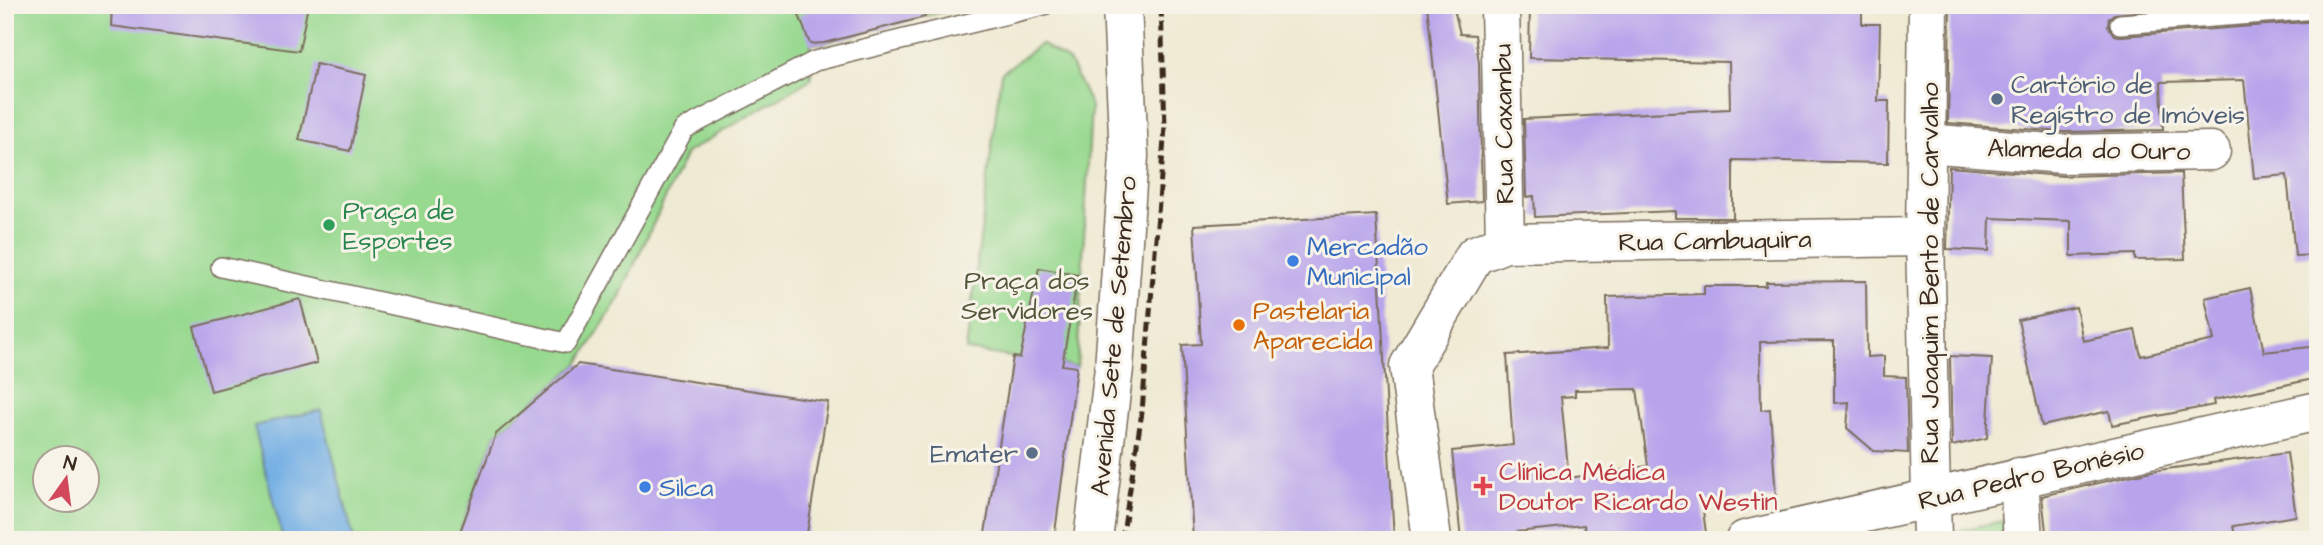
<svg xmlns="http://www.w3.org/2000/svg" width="2323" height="545" font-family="'Architects Daughter',sans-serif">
  <rect width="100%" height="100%" fill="#f7f3e8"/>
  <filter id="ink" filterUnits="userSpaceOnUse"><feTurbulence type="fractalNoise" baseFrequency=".0143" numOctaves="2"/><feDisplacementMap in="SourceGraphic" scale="14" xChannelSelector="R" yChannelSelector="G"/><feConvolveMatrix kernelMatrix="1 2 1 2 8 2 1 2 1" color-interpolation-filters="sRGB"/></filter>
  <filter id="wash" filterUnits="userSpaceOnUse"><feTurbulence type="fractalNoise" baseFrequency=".00686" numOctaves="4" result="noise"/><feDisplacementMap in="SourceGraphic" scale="28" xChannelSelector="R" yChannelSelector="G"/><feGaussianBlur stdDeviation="1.57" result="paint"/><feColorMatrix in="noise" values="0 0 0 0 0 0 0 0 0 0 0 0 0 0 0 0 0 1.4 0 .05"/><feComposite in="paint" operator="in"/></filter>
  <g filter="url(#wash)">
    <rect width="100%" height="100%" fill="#efead3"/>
    <g fill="#98d990" stroke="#6a8257" stroke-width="2" fill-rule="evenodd">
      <path d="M5 5H969L824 43 811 44V79L686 153 619 298 578 364 496 434 457 540H5ZM46 458H88V500H46Z"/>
      <polygon points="1041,44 1069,61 1091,106 1077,367 966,350 1001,73"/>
      <polygon points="2008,520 2009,540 1946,540 1945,533"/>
    </g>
    <polygon fill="#72aee4" stroke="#566c81" stroke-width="2" points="321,410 354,540 283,540 254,426"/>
    <g id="blocks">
      <g fill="#b8a4eb" fill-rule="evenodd">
        <polygon points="112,5 308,5 299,51 111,26"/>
        <polygon points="824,5 924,5 925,17 824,43 810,44 799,15"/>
        <polygon points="1427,5 1453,5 1460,34 1475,35 1479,63 1482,201 1448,204"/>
        <polygon points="1530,5 1862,5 1862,24 1880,24 1878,101 1889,101 1888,163 1733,160 1733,218 1675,218 1675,211 1535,217 1534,196 1526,197 1524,119 1730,109 1729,62 1529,58"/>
        <polygon points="1950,5 2205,5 2114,14 2109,18 2108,26 2114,35 2121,36 2318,21 2318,255 2295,256 2287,175 2254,178 2244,80 2161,82 2163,130 2064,132 1948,123"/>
        <polygon points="316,64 366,75 350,151 299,140"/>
        <polygon points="1949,167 2063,176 2181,173 2185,259 2135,260 2135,254 2071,256 2071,221 1990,218 1989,251 1947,249"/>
        <polygon points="1376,215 1394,540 1193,540 1182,345 1201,344 1194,225"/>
        <polygon points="1039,268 1078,275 1062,365 1077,367 1054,540 984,540 1013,357 1020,358"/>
        <path d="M1866 281 1867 357 1884 356V376L1906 377 1908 453 1874 451 1847 428 1849 402 1834 403V341L1760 342 1761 410 1770 409 1776 498 1702 503 1706 533 1654 540H1586L1584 525 1516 532 1517 540H1461L1452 451 1513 445 1507 355 1608 348 1607 297 1704 294V286H1766V282ZM1637 389 1648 466 1569 478 1561 397 1575 396V390Z"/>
        <polygon points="2250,288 2264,352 2318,346 2318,378 2213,400 2214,405 2112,425 2109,411 2042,426 2018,320 2076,307 2083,341 2135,330 2141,356 2214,340 2205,298"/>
        <polygon points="300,299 317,363 211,391 194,327"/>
        <polygon points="1950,356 1992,358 1987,438 1952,446"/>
        <polygon points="578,364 828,402 806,540 457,540 496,434"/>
        <polygon points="2287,453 2296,516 2233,526 2236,540 2047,540 2042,496 2151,471"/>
      </g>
    </g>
  </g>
  <g filter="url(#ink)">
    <use href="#blocks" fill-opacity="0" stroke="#7a6d5d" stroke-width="2"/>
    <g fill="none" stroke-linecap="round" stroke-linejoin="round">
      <defs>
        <g id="lane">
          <polyline points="2120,24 2318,9"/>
          <polyline points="221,267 566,343 684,129 815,61 1044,5"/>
        </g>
        <g id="street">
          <polyline points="1500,5 1505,243"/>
          <polyline points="1928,5 1925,237 1932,540"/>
          <polyline points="1926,143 2063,154 2211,151"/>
          <polyline points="2019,477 2023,540"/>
          <polyline points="1432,540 1409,366 1475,255 1505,243 1925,237"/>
          <polyline points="1745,540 2318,411"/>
        </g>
        <polyline id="secondary" points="1093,540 1114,368 1129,156 1122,5"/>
      </defs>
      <use href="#lane" stroke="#7a6d5d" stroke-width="22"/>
      <use href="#street" stroke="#7a6d5d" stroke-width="41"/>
      <use href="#secondary" stroke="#7a6d5d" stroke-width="41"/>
      <use href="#lane" stroke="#fff" stroke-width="19"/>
      <use href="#street" stroke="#fff" stroke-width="38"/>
      <use href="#secondary" stroke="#fff" stroke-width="38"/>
      <polyline stroke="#3b2a1e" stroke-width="5" stroke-dasharray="10 5" stroke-linecap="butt" points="1122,540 1142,412 1165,127 1161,5"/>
    </g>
  </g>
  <g fill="#5c6f8a" stroke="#f7f3e8" stroke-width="2.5">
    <circle cx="1997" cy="99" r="7"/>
    <circle cx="1032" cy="453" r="7"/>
  </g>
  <circle fill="#2e9e5b" stroke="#f7f3e8" stroke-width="2.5" cx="329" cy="225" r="7"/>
  <g fill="#3f7fe0" stroke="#f7f3e8" stroke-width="2.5">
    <circle cx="1293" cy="261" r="7"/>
    <circle cx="645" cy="487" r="7"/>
  </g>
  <circle fill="#e8710a" stroke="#f7f3e8" stroke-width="2.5" cx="1239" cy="325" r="7"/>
  <path fill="#e0444e" stroke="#f7f3e8" stroke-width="2.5" d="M1479.5 475.5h7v7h7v7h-7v7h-7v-7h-7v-7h7z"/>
  <g text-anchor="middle" stroke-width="6" stroke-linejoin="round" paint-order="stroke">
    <g font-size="26" fill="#4e5e75" stroke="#f7f3e8" text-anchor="start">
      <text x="2011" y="93">Cartório de<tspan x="2011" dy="30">Regístro de Imóveis</tspan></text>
      <text x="1018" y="462" text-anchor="end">Emater</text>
    </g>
    <g font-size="26" fill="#3b2a1e" stroke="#f7f3e8">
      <text transform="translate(1503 124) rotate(-91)" y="9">Rua Caxambu</text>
      <text transform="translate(2089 149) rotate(1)" y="9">Alameda do Ouro</text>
      <text transform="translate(1715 240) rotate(-1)" y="9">Rua Cambuquira</text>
      <text transform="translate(1929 273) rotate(-90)" y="9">Rua Joaquim Bento de Carvalho</text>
      <text transform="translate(1113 336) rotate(-85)" y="9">Avenida Sete de Setembro</text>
      <text transform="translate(2031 475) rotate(-13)" y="9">Rua Pedro Bonésio</text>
    </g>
    <g font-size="26" fill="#27864d" stroke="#f7f3e8" text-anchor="start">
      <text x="343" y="219">Praça de<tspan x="343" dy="30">Esportes</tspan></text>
    </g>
    <g font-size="26" fill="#366cbe" stroke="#f7f3e8" text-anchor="start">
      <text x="1307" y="255">Mercadão<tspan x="1307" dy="30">Municipal</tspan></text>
      <text x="659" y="496">Silca</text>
    </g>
    <g font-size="26" fill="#52563a" stroke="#f7f3e8">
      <text x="1027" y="289">Praça dos<tspan x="1027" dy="30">Servidores</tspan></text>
    </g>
    <g font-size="26" fill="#c56008" stroke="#f7f3e8" text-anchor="start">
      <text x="1253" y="319">Pastelaria<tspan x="1253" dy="30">Aparecida</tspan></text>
    </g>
    <g font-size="26" fill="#be3a42" stroke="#f7f3e8" text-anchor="start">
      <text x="1499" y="480">Clínica Médica<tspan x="1499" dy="30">Doutor Ricardo Westin</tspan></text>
    </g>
  </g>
  <rect width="2323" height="545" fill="none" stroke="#f7f3e8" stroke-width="28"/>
  <g transform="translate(66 479) rotate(14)"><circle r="33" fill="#f7f3e8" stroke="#aca397" stroke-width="2"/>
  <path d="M0-5L12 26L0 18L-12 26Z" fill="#d1495b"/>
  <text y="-10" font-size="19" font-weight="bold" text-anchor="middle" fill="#3b2a1e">N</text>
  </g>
</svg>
